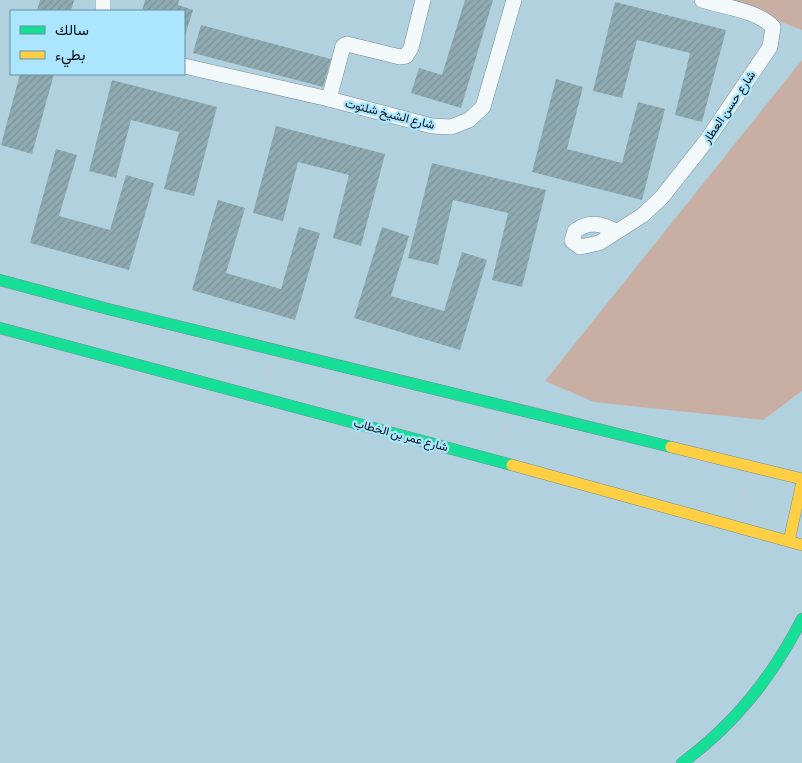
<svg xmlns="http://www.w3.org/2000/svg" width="802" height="763" font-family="Commissioner,Vazirmatn,sans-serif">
  <defs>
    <pattern id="building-hatch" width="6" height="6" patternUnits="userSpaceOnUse" patternTransform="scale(1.25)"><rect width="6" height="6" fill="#8faab1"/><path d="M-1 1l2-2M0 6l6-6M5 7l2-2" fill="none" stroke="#7a9198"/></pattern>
  </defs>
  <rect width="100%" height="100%" fill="#b1d1de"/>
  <g fill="#c9afa3">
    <polygon points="723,0 802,0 802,30"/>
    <polygon points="802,60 802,391 763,420 594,402 545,381"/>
  </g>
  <g fill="url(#building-hatch)">
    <polygon points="40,0 74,0 71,11 37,11"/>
    <polygon points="145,0 179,0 178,5 193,10 184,39 184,11 142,11"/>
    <polygon points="465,0 493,0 461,108 411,93 419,68 442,75"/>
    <polygon points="615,2 726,30 702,122 675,115 690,53 637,40 622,98 593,91"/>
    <polygon points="201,25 331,59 323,87 193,53"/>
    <polygon points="20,74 54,74 32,154 1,145"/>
    <polygon points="556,79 583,87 567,149 622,163 638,102 665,109 642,200 532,172"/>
    <polygon points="112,80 217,107 194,196 164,189 179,132 131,120 116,178 89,171"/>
    <polygon points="276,126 385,154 361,246 333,238 349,175 298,162 283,221 253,213"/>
    <polygon points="56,149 77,155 59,216 110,230 126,175 154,183 129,270 30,243"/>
    <polygon points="432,163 546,190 522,287 492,280 508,213 453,200 438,265 408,258"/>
    <polygon points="218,200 245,208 226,273 281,289 299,227 320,233 295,320 192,290"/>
    <polygon points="382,227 409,236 391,296 444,311 462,252 487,260 460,350 354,318"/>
  </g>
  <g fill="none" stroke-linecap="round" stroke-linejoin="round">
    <defs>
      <g id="street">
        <polyline points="103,11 103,0"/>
        <polyline points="184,66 329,99 432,126 451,127 469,120 483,107 514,0"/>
        <polyline points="329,99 343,46 347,44 400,57 406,56 411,48 423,0"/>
        <path d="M616 231C602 224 589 220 575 231L572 241 580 247 599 243 643 215 662 197 707 140 770 47 773 27C756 10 724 7 702 0"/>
      </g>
      <g id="fast">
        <polyline points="0,280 108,309 671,447"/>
        <polyline points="0,328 512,465"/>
        <path d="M682 763C735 724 772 677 802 619"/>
      </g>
      <g id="slow">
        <polyline points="671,447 802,479"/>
        <polyline points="512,465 802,545"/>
        <polyline points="789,541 802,482"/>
      </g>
    </defs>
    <use href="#street" stroke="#768f99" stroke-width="16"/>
    <use href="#fast" stroke="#768f99" stroke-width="12"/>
    <use href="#slow" stroke="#768f99" stroke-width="12"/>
    <g stroke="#c2ccd0" stroke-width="3" stroke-dasharray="4 2.5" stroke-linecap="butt">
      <polyline points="267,381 271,365"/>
      <polyline points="502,445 507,424"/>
      <polyline points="738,508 746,483"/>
    </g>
    <use href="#street" stroke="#f3f8fa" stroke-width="15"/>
    <use href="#fast" stroke="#16e098" stroke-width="11"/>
    <use href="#slow" stroke="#ffcf43" stroke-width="11"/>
  </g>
  <g text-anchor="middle" stroke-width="4.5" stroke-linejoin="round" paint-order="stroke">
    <g font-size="12" fill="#000e17" stroke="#ace6fe">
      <text transform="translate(729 107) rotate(-56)" y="4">شارع حسن العطار</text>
      <text transform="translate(390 114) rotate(14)" y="4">شارع الشيخ شلتوت</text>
      <text transform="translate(401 435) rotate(15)" y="4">شارع عمر بن الخطاب</text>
    </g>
  </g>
  <rect x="10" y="10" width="175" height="65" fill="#ace6fe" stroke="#6790a2"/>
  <rect x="20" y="26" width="25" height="8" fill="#16e098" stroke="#6790a2"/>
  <text x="55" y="35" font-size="15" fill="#000e17">سالك</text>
  <rect x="20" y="51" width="25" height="8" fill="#ffcf43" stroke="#6790a2"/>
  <text x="55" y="60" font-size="15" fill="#000e17">بطيء</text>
</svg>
